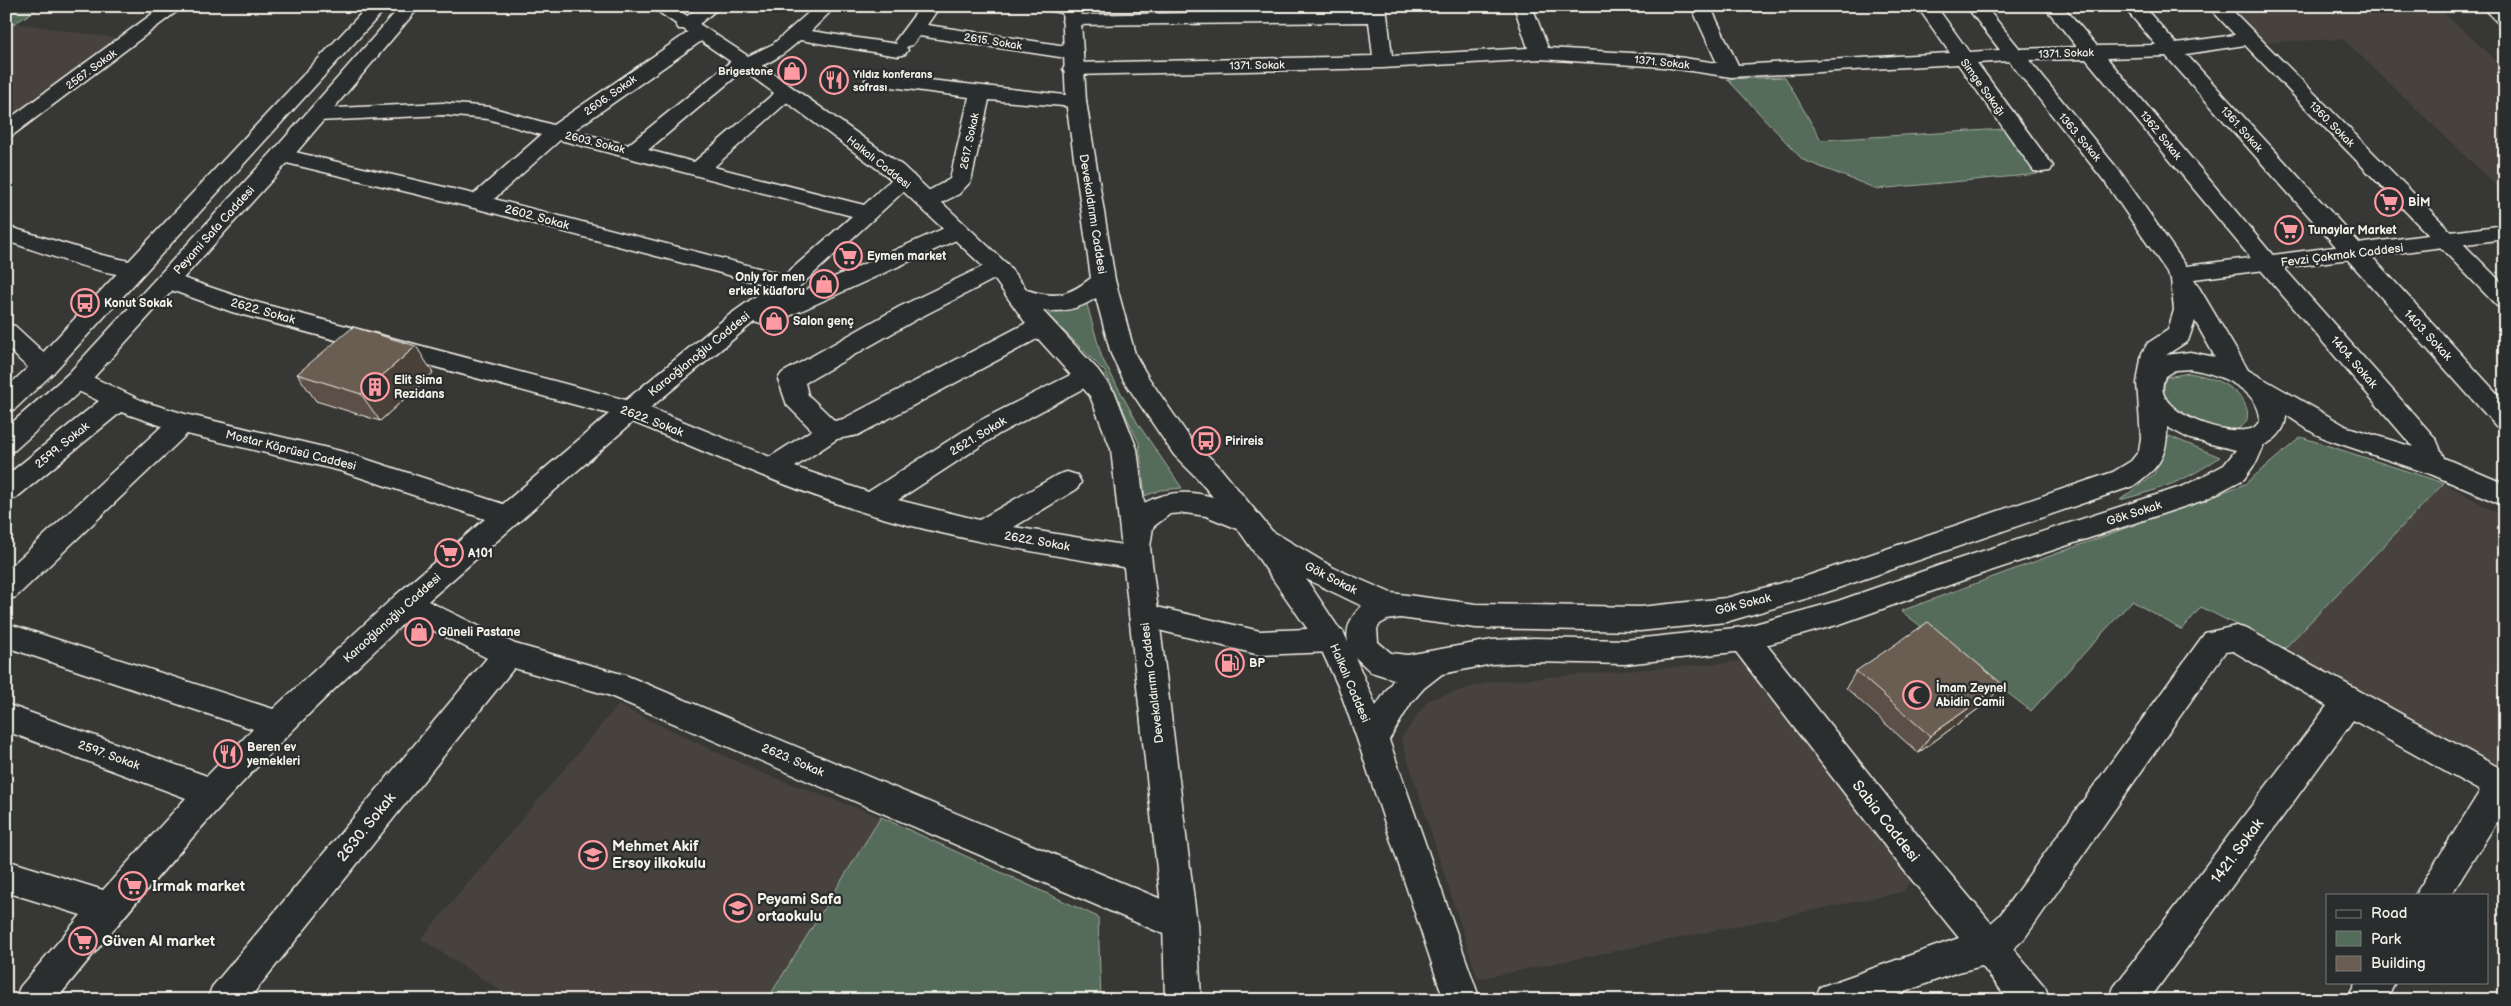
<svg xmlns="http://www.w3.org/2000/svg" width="2511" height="1006" font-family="'Balsamiq Sans',sans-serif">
  <rect width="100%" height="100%" fill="#373735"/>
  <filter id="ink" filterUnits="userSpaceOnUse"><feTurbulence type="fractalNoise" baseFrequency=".02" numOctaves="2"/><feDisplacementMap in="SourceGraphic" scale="10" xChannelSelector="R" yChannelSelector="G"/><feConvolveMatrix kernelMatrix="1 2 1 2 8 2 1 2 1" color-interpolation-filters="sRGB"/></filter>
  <g filter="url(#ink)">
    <g fill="#46423d">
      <polygon points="2230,6 2436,6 2505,68 2505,194 2343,39 2265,42"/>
      <polygon points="16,23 121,39 6,122 6,29"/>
      <polygon points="2444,483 2505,517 2505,756 2497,768 2284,649"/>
      <polygon points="1772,659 1928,856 1903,892 1478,979 1401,739 1428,700 1488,682"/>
      <polygon points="618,705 759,772 881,817 767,1000 515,1000 421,939"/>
    </g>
    <g fill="#546c5a" stroke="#a4aea1">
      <polygon points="6,6 42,6 6,29"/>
      <polygon points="1785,77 1821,140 2004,129 2038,174 1877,189 1803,160 1727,79"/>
      <polygon points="1086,301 1102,358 1138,424 1182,488 1160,490 1145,496 1139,443 1105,372 1048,315"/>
      <path d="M2189 373C2264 384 2267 450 2198 426 2186 422 2174 408 2164 401L2162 384 2167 377Z"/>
      <path d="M2169 436 2220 457C2186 481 2161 489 2120 500L2154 474Z"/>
      <polygon points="2301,437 2444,483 2284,649 2201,607 2182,630 2132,601 2031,711 1901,611 2245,484"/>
      <polygon points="881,817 1098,917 1101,1000 767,1000"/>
    </g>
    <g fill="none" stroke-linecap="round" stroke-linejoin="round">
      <defs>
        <g id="minor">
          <polygon points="163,6 184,6 13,135 6,137 6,121"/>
          <polygon points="700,6 721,6 693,29 679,29 676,25"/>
          <path d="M816 6H836L811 31 897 44 895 41 921 6H940L927 25 1073 47 1080 49 1083 53 1080 57 1073 59 919 36 912 45 906 47 908 50 905 54 898 56 800 40C786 53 764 69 745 69L648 150 694 162 779 89 786 87 793 89 796 93 793 97 714 167 864 205C878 193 893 171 913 175L916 180 787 298 949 226 957 224 965 226 968 231 965 236 783 319 761 324 754 322 650 408 770 457 812 430 787 405 778 379 782 373 899 307 990 263 998 260 1006 263 1010 268 1006 273 917 319 805 383 808 395 835 421 843 419 1032 320 1041 318 1050 320 1053 326 1050 332 858 435 837 439 795 467 868 492 981 420 1088 366 1097 369 1101 375 1097 381 999 434 898 500 979 520 1057 475 1067 472 1077 475 1081 482 1077 489 1014 527 1135 547 1145 550 1149 558 1145 566 1135 569C1046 554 956 540 869 514 788 489 711 454 633 422L428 601 515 644 625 675 1192 912 1197 924 1192 936 1180 941 1168 936 608 695 514 668 248 1000H207L212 987 487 658 409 618C369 657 328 694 289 734 206 818 130 908 56 1000H15L20 987 81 915 6 892V860L103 890 186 798 6 731V704L207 776 253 729 6 647V623L273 709 396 595 485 519 341 471 187 434 16 597 6 600V571L162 426 121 412 16 498 6 501V476L99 401 68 386 64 380 68 374 77 371 86 374 145 402 185 414 344 452 503 504 609 414 232 312 160 286 156 281 160 276 168 273 248 300 626 400 728 316 770 286 474 208 274 160 271 155 274 150 282 149 474 194 541 135 488 119 443 115 317 121 310 119 307 115 310 111 317 109 443 103 490 107 553 125 693 29H707L710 33 707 37 573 131 628 145 735 58 746 57 773 44ZM560 140 852 216 785 275 494 199Z"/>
          <polygon points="1045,6 1079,6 1080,9 1078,13 1071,15 1047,10"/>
          <polygon points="1368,6 1386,6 1392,56 1528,48 1514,6 1532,6 1548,48 1664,55 1717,63 1691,6 1710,6 1738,65 1950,53 1917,6 1936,6 1969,52 2000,50 1966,6 1985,6 2020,49 2077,47 2044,6 2063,6 2097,46 2156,45 2123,6 2143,6 2176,43 2235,35 2208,6 2228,6 2505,286 2505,308 2497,306 2245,45 2186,54 2505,402 2505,428 2496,426 2166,56 2107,58 2276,259 2436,439 2444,458 2505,484 2505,506 2433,475 2326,439 2322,432 2326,425 2335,423 2413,447 2260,269 2086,59 2029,60 2121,173 2191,273 2187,278 2179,281 2171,278 2105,182 2009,61 1977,63 2053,166 2050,171 2042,172 2034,171 1958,64 1731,77 1664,67 1540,59 1383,68 1073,75 1066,73 1063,69 1066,65 1073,63 1373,56 1369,22 1065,25 1062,21 1065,17 1072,15 1368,10"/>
          <polygon points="2481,6 2502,6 2505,9 2505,25 2498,23"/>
          <polygon points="875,74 1083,97 1086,101 1083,105 1076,107 989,100 971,181 959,194 935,206 927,208 919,206 916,201 919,196 950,179 969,97 868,84 865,80 868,76"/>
          <path d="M6 226 102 255 143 264 147 269 143 274C115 282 37 250 6 241Z"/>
          <path d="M6 324 15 326 53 361 57 367 53 373C33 379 20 359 6 346Z"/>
          <polygon points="1144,604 1260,631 1332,628 1343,631 1347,640 1343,649 1332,652 1260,655 1134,624 1129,616 1134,608"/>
          <polygon points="2236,626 2247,629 2505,771 2505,809 2451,895 2415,895 2480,791 2353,720 2149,1000 2109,1000 2114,987 2327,706 2233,651 2225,652 2024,939 2013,949 2045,987 2050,1000 2009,1000 1982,966 1955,973 1883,1000 1815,1000 1820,987 1959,938 1895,859 1733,648 1729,639 1733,630 1744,627 1755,630 1919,837 1991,923 2000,915 2205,633"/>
          <polygon points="2356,982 2395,982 2386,1000 2347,1000"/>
        </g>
        <g id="major">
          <polygon points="368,6 388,6 53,373 15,409 6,412 6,388 35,361"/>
          <polygon points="401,6 420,6 290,160 86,386 15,450 6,453 6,428 68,374 274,150"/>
          <path d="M650 6H672L754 60 903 166 1006 263 1027 290C1055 299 1068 296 1091 278L1066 101 1062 6H1080L1086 101 1115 280 1135 354 1148 377 1192 441 1217 464 1272 531 1334 568 1391 593 1476 604 1640 607 1726 598 1804 577 2113 472 2131 461 2139 451 2141 438 2137 383 2142 353 2148 343 2168 330 2174 310 2171 279 2167 273 2171 268 2505 225V239L2194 279 2248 370 2344 425 2348 432 2344 439C2324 445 2303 425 2286 415 2286 429 2276 440 2264 445L2257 461 2244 479 2204 500 1972 577 1840 624 1744 651 1625 664 1534 662 1492 664 1442 674 1424 688 1411 703 1389 740 1480 1000H1444L1357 739 1339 688 1320 647 1238 529 1206 516 1185 513 1170 514 1153 527 1150 547 1197 924 1201 1000H1165L1163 924 1111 449 1090 396 1032 332 990 273 887 176 740 68ZM1096 298 1111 354 1124 381 1174 455 1197 478 1213 497C1189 490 1166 491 1144 503L1137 449 1115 393 1097 369 1042 310C1061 313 1079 309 1096 298ZM2195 321 2215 357 2190 352 2166 355 2188 341ZM2190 369C2216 373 2261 389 2260 421L2254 428C2231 437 2174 419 2164 395 2161 389 2163 382 2165 376L2175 370ZM2167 427 2190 439 2236 450 2224 465 2184 486 1952 561 1838 601 1744 627 1625 640 1534 638 1492 640 1407 655 1391 653 1378 642 1377 629 1380 624 1387 620 1400 618 1476 628 1640 631 1726 622 1815 596 2133 486C2156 470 2168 458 2167 427ZM1306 579 1362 606C1352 615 1345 628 1348 642ZM1355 657 1371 672 1394 679 1376 706Z"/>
        </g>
      </defs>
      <use href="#minor" stroke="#f4f1e8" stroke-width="3"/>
      <use href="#major" stroke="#f4f1e8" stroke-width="3"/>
      <use href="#minor" fill="#2a2d2e" fill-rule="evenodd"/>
      <use href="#major" fill="#2a2d2e" fill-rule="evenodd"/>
    </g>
    <g fill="#5b5046" stroke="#f4f1e8">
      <polygon points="433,373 380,421 316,401 297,374"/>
      <polygon points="1856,671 1989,701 1918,753 1846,688"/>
    </g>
    <g fill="#4a4139" stroke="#f4f1e8">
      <polygon points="416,346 433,373 380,421 361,394"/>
      <polygon points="2002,684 1989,701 1918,753 1930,736"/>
    </g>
    <g fill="#6a5d51" stroke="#f4f1e8">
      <polygon points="353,327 416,346 361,394 297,374"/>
      <polygon points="1928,622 2002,684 1930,736 1856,671"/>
    </g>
  </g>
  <defs>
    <symbol id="shop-ring" viewBox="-11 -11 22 22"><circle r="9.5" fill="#2a2d2e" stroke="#ff9aa2" stroke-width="1.5"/><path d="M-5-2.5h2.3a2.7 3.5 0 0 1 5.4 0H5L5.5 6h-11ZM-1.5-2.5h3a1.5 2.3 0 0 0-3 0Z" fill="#ff9aa2"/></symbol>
    <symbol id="restaurant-ring" viewBox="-11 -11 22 22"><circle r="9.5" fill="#2a2d2e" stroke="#ff9aa2" stroke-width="1.5"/><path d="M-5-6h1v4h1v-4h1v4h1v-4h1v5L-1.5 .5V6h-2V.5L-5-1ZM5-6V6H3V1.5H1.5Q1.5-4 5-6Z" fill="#ff9aa2"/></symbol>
    <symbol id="supermarket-ring" viewBox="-11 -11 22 22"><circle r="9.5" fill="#2a2d2e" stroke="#ff9aa2" stroke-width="1.5"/><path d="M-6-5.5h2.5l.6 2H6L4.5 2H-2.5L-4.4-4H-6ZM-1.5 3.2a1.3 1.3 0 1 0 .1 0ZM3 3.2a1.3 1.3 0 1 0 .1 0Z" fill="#ff9aa2"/></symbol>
    <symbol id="bus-ring" viewBox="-11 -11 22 22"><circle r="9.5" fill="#2a2d2e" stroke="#ff9aa2" stroke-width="1.5"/><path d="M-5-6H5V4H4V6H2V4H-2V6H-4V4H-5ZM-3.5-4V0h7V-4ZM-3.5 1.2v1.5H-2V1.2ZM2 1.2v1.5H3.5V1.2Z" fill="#ff9aa2"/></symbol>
    <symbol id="building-ring" viewBox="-11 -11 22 22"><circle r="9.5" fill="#2a2d2e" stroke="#ff9aa2" stroke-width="1.5"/><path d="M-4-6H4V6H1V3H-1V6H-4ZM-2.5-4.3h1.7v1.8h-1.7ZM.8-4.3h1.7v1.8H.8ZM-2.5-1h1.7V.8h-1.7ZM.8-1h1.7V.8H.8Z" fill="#ff9aa2"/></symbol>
    <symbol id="fuel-ring" viewBox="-11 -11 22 22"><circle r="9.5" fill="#2a2d2e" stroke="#ff9aa2" stroke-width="1.5"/><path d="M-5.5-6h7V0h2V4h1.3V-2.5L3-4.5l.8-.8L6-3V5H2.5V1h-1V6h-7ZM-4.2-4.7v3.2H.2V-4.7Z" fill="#ff9aa2"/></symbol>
    <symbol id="mosque-ring" viewBox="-11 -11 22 22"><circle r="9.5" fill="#2a2d2e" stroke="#ff9aa2" stroke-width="1.5"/><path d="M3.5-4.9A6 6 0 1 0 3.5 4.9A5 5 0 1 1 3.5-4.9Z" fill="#ff9aa2"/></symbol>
    <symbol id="school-ring" viewBox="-11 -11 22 22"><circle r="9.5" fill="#2a2d2e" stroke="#ff9aa2" stroke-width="1.5"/><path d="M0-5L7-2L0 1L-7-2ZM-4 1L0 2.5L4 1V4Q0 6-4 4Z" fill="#ff9aa2"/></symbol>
  </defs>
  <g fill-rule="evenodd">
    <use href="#shop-ring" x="776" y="55" width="32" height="32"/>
    <use href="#restaurant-ring" x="818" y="64" width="32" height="32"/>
    <use href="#supermarket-ring" x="2373" y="186" width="32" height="32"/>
    <use href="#supermarket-ring" x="2273" y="214" width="32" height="32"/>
    <use href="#supermarket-ring" x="832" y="240" width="32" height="32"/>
    <use href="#shop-ring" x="808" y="268" width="32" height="32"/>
    <use href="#bus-ring" x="69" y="287" width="32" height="32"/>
    <use href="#shop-ring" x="758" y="305" width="32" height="32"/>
    <use href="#building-ring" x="359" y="371" width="32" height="32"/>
    <use href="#bus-ring" x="1190" y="425" width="32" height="32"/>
    <use href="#supermarket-ring" x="433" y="537" width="32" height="32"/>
    <use href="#shop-ring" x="403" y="616" width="32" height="32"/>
    <use href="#fuel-ring" x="1214" y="647" width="32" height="32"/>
    <use href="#mosque-ring" x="1901" y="679" width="32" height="32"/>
    <use href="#restaurant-ring" x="212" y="738" width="32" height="32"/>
    <use href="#school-ring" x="577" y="839" width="32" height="32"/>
    <use href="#supermarket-ring" x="117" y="870" width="32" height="32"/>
    <use href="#school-ring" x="722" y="892" width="32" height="32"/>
    <use href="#supermarket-ring" x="67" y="925" width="32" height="32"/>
  </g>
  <g text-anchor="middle" stroke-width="4.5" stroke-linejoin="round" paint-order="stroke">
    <g font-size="11" fill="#f4f1e8" stroke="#2a2d2e">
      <text transform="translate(993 41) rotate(9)" y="4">2615. Sokak</text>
      <text transform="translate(2066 53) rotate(-2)" y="4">1371. Sokak</text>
      <text transform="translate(1662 62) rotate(6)" y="4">1371. Sokak</text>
      <text transform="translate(1257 65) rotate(-1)" y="4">1371. Sokak</text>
      <text transform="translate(91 69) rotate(-36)" y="4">2567. Sokak</text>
      <text transform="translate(1983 87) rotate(54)" y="4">Simge Sokağı</text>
      <text transform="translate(610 95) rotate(-35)" y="4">2606. Sokak</text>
      <text transform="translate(2332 124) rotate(45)" y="4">1360. Sokak</text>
      <text transform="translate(2242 129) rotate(48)" y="4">1361. Sokak</text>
      <text transform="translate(2161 135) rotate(51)" y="4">1362. Sokak</text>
      <text transform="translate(2080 137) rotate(50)" y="4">1363. Sokak</text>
      <text transform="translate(969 141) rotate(-78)" y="4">2617. Sokak</text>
      <text transform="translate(595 142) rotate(14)" y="4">2603. Sokak</text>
      <text transform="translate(879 162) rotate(38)" y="4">Halkalı Caddesi</text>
    </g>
    <g font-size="11" font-weight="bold" fill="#f4f1e8" stroke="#2a2d2e" text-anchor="end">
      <text x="773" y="75">Brigestone</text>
      <text x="853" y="78" text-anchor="start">Yıldız konferans<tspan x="853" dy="13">sofrası</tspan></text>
    </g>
    <g font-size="12" font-weight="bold" fill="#f4f1e8" stroke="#2a2d2e" text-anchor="start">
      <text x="2408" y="206">BİM</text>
      <text x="2308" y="234">Tunaylar Market</text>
      <text x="867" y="260">Eymen market</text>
      <text x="805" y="281" text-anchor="end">Only for men<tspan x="805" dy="14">erkek küaforu</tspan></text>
      <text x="104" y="307">Konut Sokak</text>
      <text x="793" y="325">Salon genç</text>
      <text x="394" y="384">Elit Sima<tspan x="394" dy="14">Rezidans</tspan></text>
      <text x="1225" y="445">Pirireis</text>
      <text x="468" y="557">A101</text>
      <text x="438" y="636">Güneli Pastane</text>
      <text x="1249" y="667">BP</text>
      <text x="1936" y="692">İmam Zeynel<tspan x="1936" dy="14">Abidin Camii</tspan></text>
      <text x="247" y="751">Beren ev<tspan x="247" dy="14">yemekleri</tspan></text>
    </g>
    <g font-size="12" fill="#f4f1e8" stroke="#2a2d2e">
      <text transform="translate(1093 214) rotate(81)" y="4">Devekaldırımı Caddesi</text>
      <text transform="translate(537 217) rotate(15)" y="4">2602. Sokak</text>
      <text transform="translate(214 230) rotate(-48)" y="4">Peyami Safa Caddesi</text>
      <text transform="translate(2342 255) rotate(-7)" y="4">Fevzi Çakmak Caddesi</text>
      <text transform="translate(263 311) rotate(16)" y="4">2622. Sokak</text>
      <text transform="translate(2428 335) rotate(47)" y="4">1403. Sokak</text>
      <text transform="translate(699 354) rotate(-39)" y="4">Karaoğlanoğlu Caddesi</text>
      <text transform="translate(2354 362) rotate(49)" y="4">1404. Sokak</text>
      <text transform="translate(652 421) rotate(21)" y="4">2622. Sokak</text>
      <text transform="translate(978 436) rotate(-31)" y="4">2621. Sokak</text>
      <text transform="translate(62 445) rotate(-39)" y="4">2599. Sokak</text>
      <text transform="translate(291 450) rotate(14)" y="4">Mostar Köprüsü Caddesi</text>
      <text transform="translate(2134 513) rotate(-18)" y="4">Gök Sokak</text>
      <text transform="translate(1037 541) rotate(10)" y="4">2622. Sokak</text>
      <text transform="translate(1331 578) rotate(27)" y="4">Gök Sokak</text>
      <text transform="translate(1743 604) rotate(-14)" y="4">Gök Sokak</text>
      <text transform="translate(392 618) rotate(-42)" y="4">Karaoğlanoğlu Caddesi</text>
      <text transform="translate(1152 683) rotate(-97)" y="4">Devekaldırımı Caddesi</text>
      <text transform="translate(1350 683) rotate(67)" y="4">Halkalı Caddesi</text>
      <text transform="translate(109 755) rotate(20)" y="4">2597. Sokak</text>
      <text transform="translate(793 760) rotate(23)" y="4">2623. Sokak</text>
    </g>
    <g font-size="15" fill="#f4f1e8" stroke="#2a2d2e">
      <text transform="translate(1886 821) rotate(52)" y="5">Sabia Caddesi</text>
      <text transform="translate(366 827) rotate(-51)" y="5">2630. Sokak</text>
      <text transform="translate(2237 851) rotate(-53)" y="5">1421. Sokak</text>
    </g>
    <g font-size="15" font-weight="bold" fill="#f4f1e8" stroke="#2a2d2e" text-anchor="start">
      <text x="612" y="851">Mehmet Akif<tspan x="612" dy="17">Ersoy ilkokulu</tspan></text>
      <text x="152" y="891">Irmak market</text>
      <text x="757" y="904">Peyami Safa<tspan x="757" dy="17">ortaokulu</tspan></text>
      <text x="102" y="946">Güven Al market</text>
    </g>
  </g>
  <rect width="2511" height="1006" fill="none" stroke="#2a2d2e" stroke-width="25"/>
  <rect x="12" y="12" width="2486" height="981" fill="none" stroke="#f4f1e8" stroke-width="2" filter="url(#ink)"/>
  <rect x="2326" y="894" width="162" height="90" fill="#2a2d2e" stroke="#7b7b78"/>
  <rect x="2336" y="910" width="25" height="8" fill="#2a2d2e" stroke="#7b7b78"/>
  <text x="2371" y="918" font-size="15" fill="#f4f1e8">Road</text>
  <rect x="2336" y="931" width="25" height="15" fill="#546c5a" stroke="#7b7b78"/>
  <text x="2371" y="944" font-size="15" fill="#f4f1e8">Park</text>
  <rect x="2336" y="956" width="25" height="15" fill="#6a5d51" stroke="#7b7b78"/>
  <text x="2371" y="968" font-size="15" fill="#f4f1e8">Building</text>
</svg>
